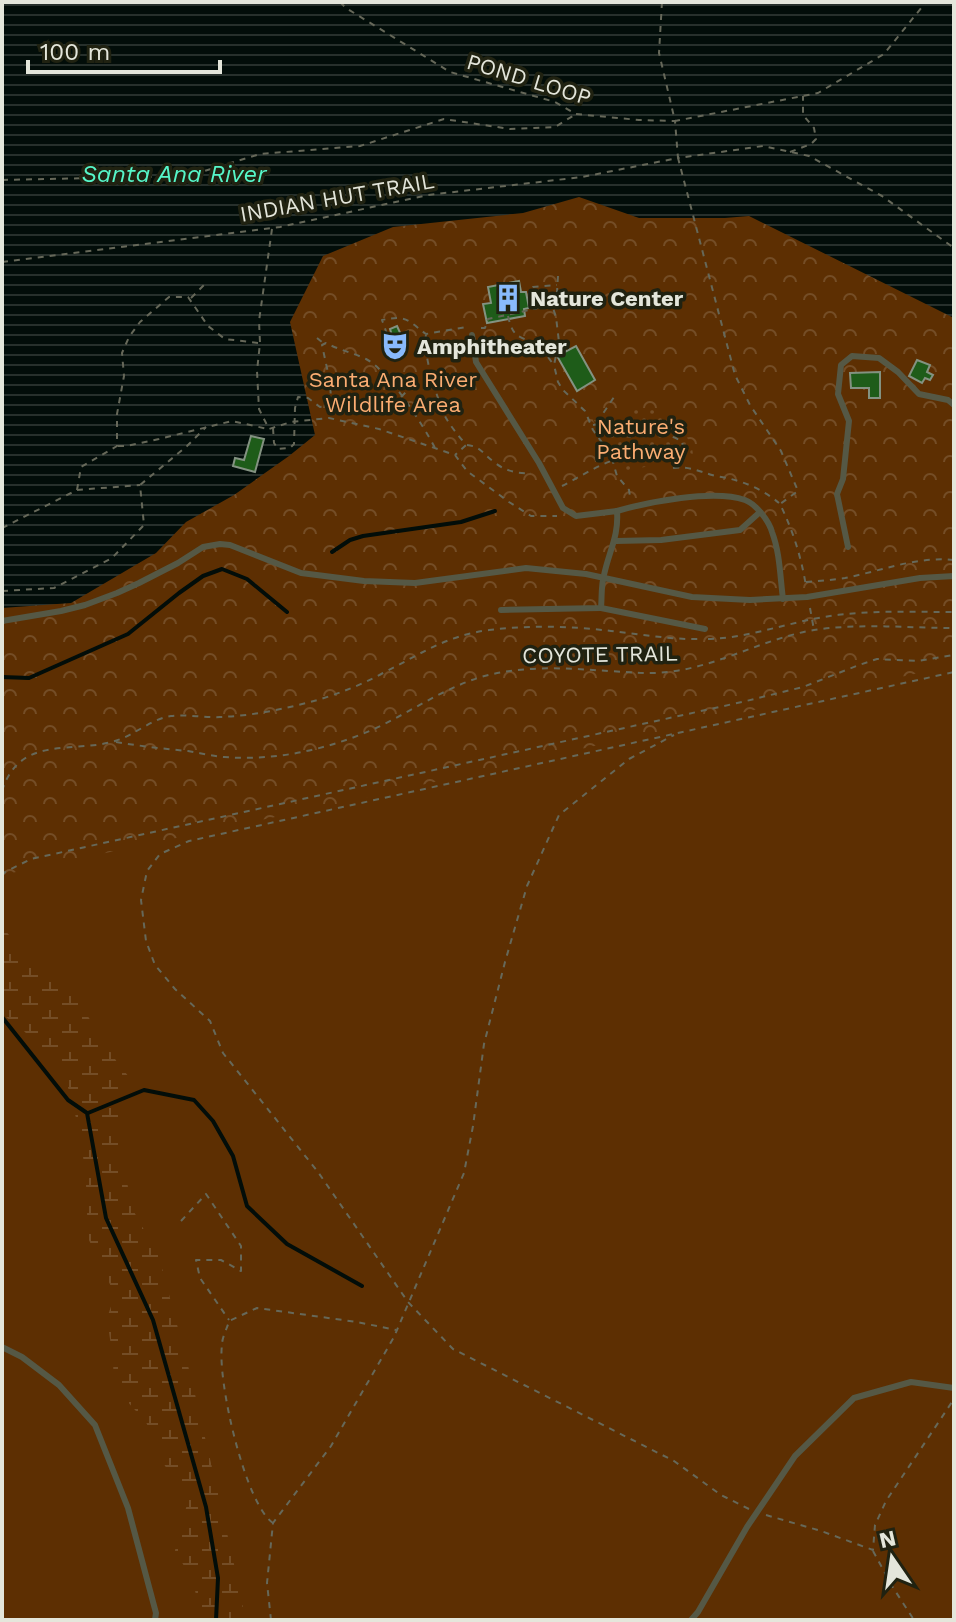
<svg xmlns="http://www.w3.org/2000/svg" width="956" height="1622" font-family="'Work Sans',sans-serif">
  <defs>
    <pattern id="wetland-marsh" width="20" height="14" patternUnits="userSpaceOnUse" patternTransform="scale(2)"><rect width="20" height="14" fill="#5d2f02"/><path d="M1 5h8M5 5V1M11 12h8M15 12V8" fill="none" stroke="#744d26"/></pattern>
    <pattern id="park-crowns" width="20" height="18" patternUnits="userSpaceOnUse" patternTransform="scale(2)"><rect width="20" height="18" fill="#5d2f02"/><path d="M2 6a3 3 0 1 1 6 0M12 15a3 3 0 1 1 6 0" fill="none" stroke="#744d26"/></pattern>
    <pattern id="garden-dots" width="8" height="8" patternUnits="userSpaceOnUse" patternTransform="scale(2)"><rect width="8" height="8" fill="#5d2f02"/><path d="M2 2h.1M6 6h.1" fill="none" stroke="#744d26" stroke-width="1.8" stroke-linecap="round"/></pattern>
    <pattern id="water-rules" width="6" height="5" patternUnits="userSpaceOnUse" patternTransform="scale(2)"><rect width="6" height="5" fill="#020d09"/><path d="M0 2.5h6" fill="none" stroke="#27302c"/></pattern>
  </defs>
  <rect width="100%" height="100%" fill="#202211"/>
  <polygon fill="#5d2f02" points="954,661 954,1620 2,1620 2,870"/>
  <polygon fill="url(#wetland-marsh)" points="2,927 31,960 75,996 117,1062 133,1082 120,1101 121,1155 133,1210 159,1257 191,1377 223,1515 242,1600 244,1620 200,1620 201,1614 192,1579 175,1551 178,1532 190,1496 165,1466 146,1422 114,1387 113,1360 107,1318 115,1295 88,1238 86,1184 81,1137 64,1072 23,1030 2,1014"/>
  <polygon fill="url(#park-crowns)" points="2,2 954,2 954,665 350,801 2,875"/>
  <path fill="url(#garden-dots)" d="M650 408 667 416 664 424C680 428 693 438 693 456L618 473C612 452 600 439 593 420L622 419 636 409Z"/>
  <polygon fill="url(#water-rules)" points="2,2 954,2 954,318 749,216 725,218 639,218 579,197 523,213 393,227 323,256 290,322 315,435 289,456 234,495 186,522 156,553 71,603 2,608"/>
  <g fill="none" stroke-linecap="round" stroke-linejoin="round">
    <g stroke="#020d09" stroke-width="4">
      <polyline points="332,552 350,540 363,536 461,522 495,511"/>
      <polyline points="2,677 29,678 128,634 179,593 203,576 222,569 247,579 287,612"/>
      <polyline points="2,1017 68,1100 87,1113 106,1218 153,1320 206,1507 218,1578 216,1620"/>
      <polyline points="88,1113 144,1090 194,1100 213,1121 233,1156 247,1206 287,1244 362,1286"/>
    </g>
  </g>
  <g fill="#1e5c19" stroke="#839281" stroke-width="2">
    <polygon points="519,281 521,292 526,292 529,308 524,309 525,316 487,323 483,304 491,303 488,287"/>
    <polygon points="397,326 402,337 402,347 398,358 391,353 395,345 390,329"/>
    <polygon points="576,346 595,380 577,391 557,356"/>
    <polygon points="917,360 930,365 927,372 933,375 930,380 925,378 922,383 909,376"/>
    <polygon points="880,372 880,398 869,398 869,388 851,388 850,373"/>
    <polygon points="251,436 264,439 255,472 233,466 235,458 244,460"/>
  </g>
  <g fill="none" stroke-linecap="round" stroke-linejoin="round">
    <g stroke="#666859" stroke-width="2" stroke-dasharray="6 6" stroke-linecap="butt">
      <polyline points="340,2 346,8 450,72 555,102 576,114 639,120 675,121 678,158 763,146 809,156 882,196 954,248"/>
      <polyline points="662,2 659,53 675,121 818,93 884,54 926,2"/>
      <polyline points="790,152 811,144 816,139 814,128 803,115 803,96"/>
      <polyline points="2,180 188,176 260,154 360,146 444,119 510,129 555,127 576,114"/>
      <polyline points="272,229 259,321 260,343 257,371 259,409 269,429 291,422 329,418 379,429 455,455 467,471 509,502 531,516 557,516"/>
      <path d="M2 262 280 227 428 195 582 177 678 158 735 375 750 405 781 451 798 491 780 504C793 531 801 556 806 586"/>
      <polyline points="558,276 557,292 551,302 556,317 559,342 554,365 558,382 563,390 585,411 593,430 611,455 617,476 629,490 630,497"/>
      <polyline points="191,298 206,283"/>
      <polyline points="535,309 551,302"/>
      <path d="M508 316C513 338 518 335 535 344 542 348 548 357 553 364"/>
      <polyline points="481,328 485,328 488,319 534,309 529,294 533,287 557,285"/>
      <path d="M387 334 382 320C407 315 407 320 426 334L466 327"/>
      <path d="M426 335C422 352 438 402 446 418 451 427 459 436 466 445L455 455"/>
      <polyline points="317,338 323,343"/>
      <polyline points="401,397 417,381"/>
      <polyline points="600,424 602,415 616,394"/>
      <polyline points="593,425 616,421"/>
      <path d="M273 428 274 443 278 449 290 448 294 444 295 408 298 397 308 398 320 407 324 406 331 399 330 382 322 345 326 343C339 350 354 353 366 359 389 371 423 425 435 448"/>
      <path d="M467 445C480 446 483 454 494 462 505 471 518 474 531 473"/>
      <polyline points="118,446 126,446 159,439 232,421 268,429"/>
      <path d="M673 468C689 466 698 471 712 475 718 477 725 477 731 479 748 483 766 492 779 503"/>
      <path d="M562 486C578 478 596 466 614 460 636 453 661 455 684 452L682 441C662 432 652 427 630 434L629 457"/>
      <polyline points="77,490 81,467 117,446 117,414 124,376 122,353 129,337 140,322 169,297 188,297 208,326 225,339 258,343"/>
      <polyline points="2,528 77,490 140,485"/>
      <path d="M806 582C819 581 832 580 845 578 881 571 917 556 954 560"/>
      <polyline points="2,591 54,588 112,558 144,525 140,485 187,446 206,427"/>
      <polyline points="810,608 814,630"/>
      <path d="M708 639C749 638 789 622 830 616 871 610 913 612 954 612"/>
      <path d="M116 742C140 746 164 749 188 751 200 753 212 756 224 757 275 761 325 750 372 730 409 713 442 689 481 677 523 665 566 668 608 671 631 672 652 675 675 671 723 664 766 638 814 630 860 623 908 628 954 628"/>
      <path d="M2 791C20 734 73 754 115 741 135 735 151 719 171 716 187 714 204 718 220 717 253 716 289 708 321 699 343 692 363 684 383 673 421 654 445 636 489 630 529 625 571 626 611 631 641 634 671 640 702 639"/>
      <polyline points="2,876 5,872 31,859 742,702 803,687 859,665 877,659 918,661 954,655"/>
      <polyline points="181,1221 206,1194 241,1246 241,1271 221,1260 196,1260 200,1278 229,1320"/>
      <polyline points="749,1509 721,1495 674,1461 453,1349 408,1302 318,1172 223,1053 210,1021 175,989 155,965 146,941 141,900 147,871 160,854 189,841 954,672"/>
      <polyline points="766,1515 821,1531 873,1550 875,1525 886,1501 954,1399"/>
      <path d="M273 1523C245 1504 217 1380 222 1345 222 1337 227 1329 229 1321L257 1308 357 1322 396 1330"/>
      <polyline points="873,1551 892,1586 914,1620"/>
      <polyline points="271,1620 267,1583 273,1523 331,1446 394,1337 464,1173 473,1126 484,1044 505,962 527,886 559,815 629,759 674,735"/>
    </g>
    <g stroke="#555845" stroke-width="6">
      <path d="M472 335 476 362 539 463 563 508 576 516 617 511C619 536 609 551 604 575 601 585 602 597 601 608L501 610"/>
      <path d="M617 511C648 502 714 489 745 500 756 504 769 521 772 532 780 553 780 576 783 599"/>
      <polyline points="616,541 661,540 740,530 760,512"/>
      <polyline points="848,547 837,494 843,479 849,421 838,394 841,365 852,356 879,358 898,372 919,394 948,400 954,405"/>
      <polyline points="601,608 705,629"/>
      <polyline points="2,621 61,611 85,605 117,593 139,583 178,563 203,547 220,544 230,545 301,573 364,581 415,583 526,568 586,574 692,597 750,600 807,597 920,578 954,576"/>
      <polyline points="2,1347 22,1357 59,1385 95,1425 128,1508 156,1613 155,1620"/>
      <polyline points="691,1620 698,1612 747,1527 795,1456 854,1398 911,1382 954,1388"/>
    </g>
  </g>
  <defs>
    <symbol id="building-bare" viewBox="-9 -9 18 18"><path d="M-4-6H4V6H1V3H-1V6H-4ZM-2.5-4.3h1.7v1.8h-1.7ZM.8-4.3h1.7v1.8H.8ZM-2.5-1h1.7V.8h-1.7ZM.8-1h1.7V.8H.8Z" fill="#89bafc" stroke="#202211" stroke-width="2.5" paint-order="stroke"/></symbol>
    <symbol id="theatre-bare" viewBox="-9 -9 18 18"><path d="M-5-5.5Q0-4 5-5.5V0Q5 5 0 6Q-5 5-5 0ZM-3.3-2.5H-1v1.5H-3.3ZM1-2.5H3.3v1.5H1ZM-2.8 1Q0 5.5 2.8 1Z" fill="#89bafc" stroke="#202211" stroke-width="2.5" paint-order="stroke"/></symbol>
  </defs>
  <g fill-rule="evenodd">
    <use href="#building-bare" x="488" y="278" width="40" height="40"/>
    <use href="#theatre-bare" x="375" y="326" width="40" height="40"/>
  </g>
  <g text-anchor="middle" stroke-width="7" stroke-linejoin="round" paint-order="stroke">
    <g font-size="22" fill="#e4e6db" stroke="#202211">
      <text transform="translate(529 79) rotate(17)" y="8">POND LOOP</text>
      <text transform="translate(337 197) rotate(-10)" y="8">INDIAN HUT TRAIL</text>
      <text transform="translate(600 654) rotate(-1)" y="8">COYOTE TRAIL</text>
    </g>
    <g font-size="22" font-weight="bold" fill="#e4e6db" stroke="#202211" text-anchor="start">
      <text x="530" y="306">Nature Center</text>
      <text x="417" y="354">Amphitheater</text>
    </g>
    <g font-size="22" fill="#fbad72" stroke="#202211">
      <text x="393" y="387">Santa Ana River<tspan x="393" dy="25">Wildlife Area</tspan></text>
      <text x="641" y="434">Nature's<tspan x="641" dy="25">Pathway</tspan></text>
    </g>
    <g font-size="24" font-style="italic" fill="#56f6c9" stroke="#202211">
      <text x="174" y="182">Santa Ana River</text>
    </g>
  </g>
  <rect width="956" height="1622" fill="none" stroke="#e4e6db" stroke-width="8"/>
  <g transform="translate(892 1558) rotate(347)" stroke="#202211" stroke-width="6" paint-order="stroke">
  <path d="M0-6L14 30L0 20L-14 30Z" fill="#e4e6db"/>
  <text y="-12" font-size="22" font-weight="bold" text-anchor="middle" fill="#e4e6db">N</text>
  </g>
  <path d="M28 60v12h192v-12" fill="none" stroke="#e4e6db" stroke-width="4"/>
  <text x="40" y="60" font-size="24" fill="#e4e6db" stroke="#202211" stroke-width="6" paint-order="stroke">100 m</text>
</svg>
